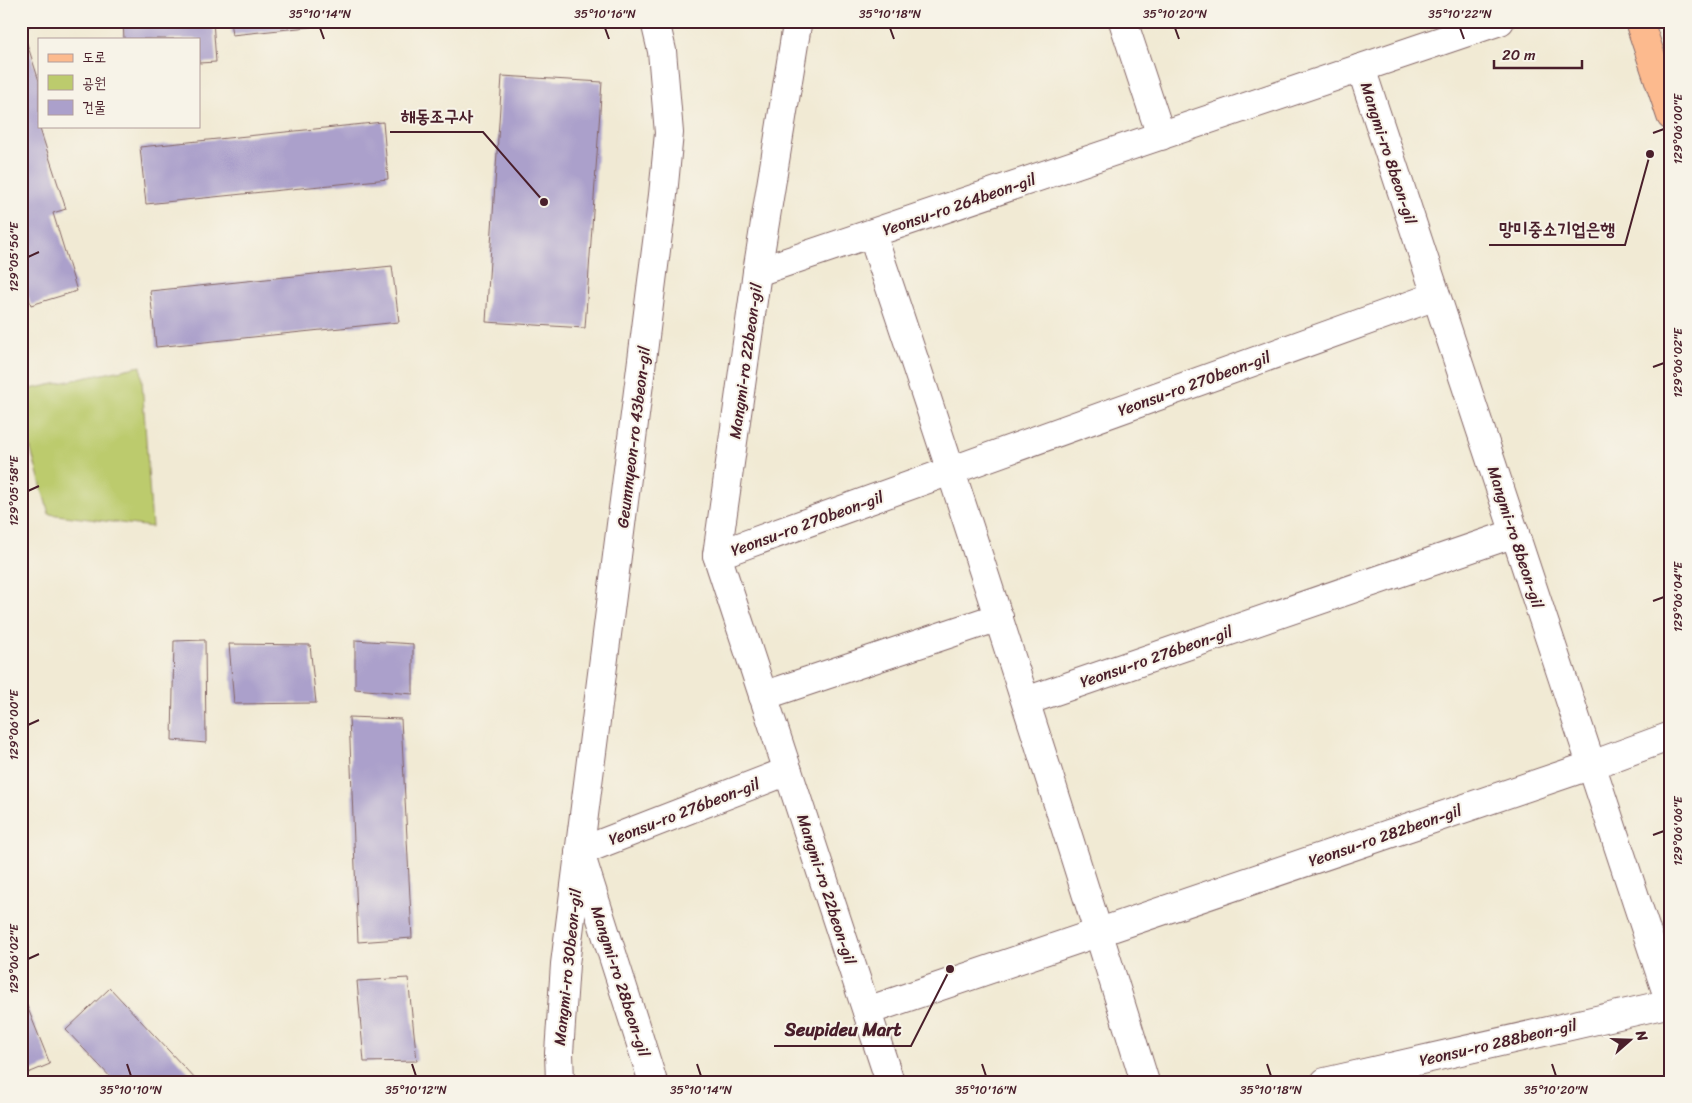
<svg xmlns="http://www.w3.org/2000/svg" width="1692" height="1103" font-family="Sriracha,'Poor Story',sans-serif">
  <rect width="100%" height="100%" fill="#f7f3e8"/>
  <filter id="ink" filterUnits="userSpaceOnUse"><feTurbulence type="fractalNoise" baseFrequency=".02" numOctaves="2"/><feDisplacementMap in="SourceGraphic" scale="10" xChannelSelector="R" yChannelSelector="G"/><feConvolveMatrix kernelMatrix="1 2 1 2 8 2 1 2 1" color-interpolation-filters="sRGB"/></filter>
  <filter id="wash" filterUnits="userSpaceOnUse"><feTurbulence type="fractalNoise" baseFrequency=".0096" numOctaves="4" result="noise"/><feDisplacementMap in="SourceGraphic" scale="20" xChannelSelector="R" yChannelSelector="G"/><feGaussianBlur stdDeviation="1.12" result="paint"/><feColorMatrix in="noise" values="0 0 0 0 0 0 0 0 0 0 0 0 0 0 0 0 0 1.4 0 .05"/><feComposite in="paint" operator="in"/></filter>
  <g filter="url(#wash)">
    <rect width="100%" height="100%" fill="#f1ead4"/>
    <polygon fill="#bccb6d" stroke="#83754c" points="141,366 152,527 49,514 21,414 21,391"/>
    <g id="blocks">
      <g fill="#aba0cb">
        <polygon points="21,21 31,21 32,25 22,28 39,81 39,126 66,209 53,213 77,291 31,305 21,275"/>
        <polygon points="123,21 213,21 216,62 199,63 199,39 124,39"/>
        <polygon points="230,21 346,21 346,23 232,35"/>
        <polygon points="502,76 602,82 585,328 486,322"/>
        <polygon points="383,122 388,179 146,204 140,147"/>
        <polygon points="392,266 399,322 156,347 150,291"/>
        <polygon points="205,640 206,743 172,740 174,641"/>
        <polygon points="355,640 413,644 413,694 355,689"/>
        <polygon points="229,644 310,645 316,703 234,704"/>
        <polygon points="349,717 401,719 412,938 358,942"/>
        <polygon points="408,978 417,1061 364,1062 357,981"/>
        <polygon points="110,988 198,1082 115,1082 66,1030"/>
        <polygon points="21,991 50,1064 21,1076"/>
      </g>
    </g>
  </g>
  <g filter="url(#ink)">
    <use href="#blocks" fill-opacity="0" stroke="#846666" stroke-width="1"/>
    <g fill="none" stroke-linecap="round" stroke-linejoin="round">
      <defs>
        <g id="minor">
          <polyline points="795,21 797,25 757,272 717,555 890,1082"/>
          <polyline points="1123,21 1161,136"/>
          <polyline points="1361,68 1671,1006"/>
          <path d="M872 234C967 515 1057 798 1145 1082"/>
          <polyline points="757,272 1500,21"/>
          <polyline points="717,555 1436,296"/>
          <polyline points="763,696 999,617"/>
          <polyline points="1026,701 1515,533"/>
          <polyline points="579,852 788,771"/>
          <polyline points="582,859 653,1082"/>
          <polyline points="867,1011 1592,765 1671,736"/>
          <polyline points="560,1082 559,1053 565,964 663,195 669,133 662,51 655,21"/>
          <polyline points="1325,1082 1671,1003"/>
        </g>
        <polyline id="major" points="1639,21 1671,116"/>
      </defs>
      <use href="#minor" stroke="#846666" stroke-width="30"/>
      <use href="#major" stroke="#846666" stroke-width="30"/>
      <use href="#minor" stroke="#fff" stroke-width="28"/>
      <use href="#major" stroke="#fcba8e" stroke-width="28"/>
    </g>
  </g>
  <path fill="none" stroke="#4a1f2b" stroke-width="2" d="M320 28 324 39M605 28 609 39M890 28 894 39M1175 28 1179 39M1460 28 1464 39M1653 133 1664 129M28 257 39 252M1653 367 1664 363M28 491 39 486M1653 601 1664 597M28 725 39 720M1653 835 1664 831M28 959 39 954M127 1064 131 1076M412 1064 416 1076M697 1064 701 1076M982 1064 986 1076M1267 1064 1271 1076M1552 1064 1556 1076"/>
  <g text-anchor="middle" stroke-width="4" stroke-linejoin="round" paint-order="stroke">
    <g font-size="16" fill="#4a1f2b" stroke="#f7f3e8">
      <text transform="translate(1389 153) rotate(72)" y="6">Mangmi-ro 8beon-gil</text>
      <text transform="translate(959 204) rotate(-19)" y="6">Yeonsu-ro 264beon-gil</text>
      <text transform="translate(745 361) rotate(-82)" y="6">Mangmi-ro 22beon-gil</text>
      <text transform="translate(1194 383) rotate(-20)" y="6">Yeonsu-ro 270beon-gil</text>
      <text transform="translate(633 437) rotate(-83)" y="6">Geumnyeon-ro 43beon-gil</text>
      <text transform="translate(807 523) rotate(-20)" y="6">Yeonsu-ro 270beon-gil</text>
      <text transform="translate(1516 537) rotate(72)" y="6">Mangmi-ro 8beon-gil</text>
      <text transform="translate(1156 656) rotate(-19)" y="6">Yeonsu-ro 276beon-gil</text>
      <text transform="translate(684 811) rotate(-21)" y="6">Yeonsu-ro 276beon-gil</text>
      <text transform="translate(1385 835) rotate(-19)" y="6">Yeonsu-ro 282beon-gil</text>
      <text transform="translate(827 889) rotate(72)" y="6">Mangmi-ro 22beon-gil</text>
      <text transform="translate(567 967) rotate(-84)" y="6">Mangmi-ro 30beon-gil</text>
      <text transform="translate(621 981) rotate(72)" y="6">Mangmi-ro 28beon-gil</text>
      <text transform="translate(1498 1042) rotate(-13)" y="6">Yeonsu-ro 288beon-gil</text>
    </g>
  </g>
  <path fill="none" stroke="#4a1f2b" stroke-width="2" d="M544 202L483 132H390M1650 154L1625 245H1489M950 969L911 1046H774"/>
  <g fill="#4a1f2b" stroke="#f7f3e8" stroke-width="2">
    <circle cx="544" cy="202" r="5"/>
    <circle cx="1650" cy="154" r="5"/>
    <circle cx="950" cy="969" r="5"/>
  </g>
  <g font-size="18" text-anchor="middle" font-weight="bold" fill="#4a1f2b" stroke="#f7f3e8" stroke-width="4" stroke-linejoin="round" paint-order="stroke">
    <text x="437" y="122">해동조구사</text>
    <text x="1557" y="235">망미중소기업은행</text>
    <text x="843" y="1036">Seupideu Mart</text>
  </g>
  <rect width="1692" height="1103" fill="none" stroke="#f7f3e8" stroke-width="55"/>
  <rect x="38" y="38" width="162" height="90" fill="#f7f3e8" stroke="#b29e9c"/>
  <rect x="48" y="54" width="25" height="8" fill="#fcba8e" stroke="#b29e9c"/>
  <text x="82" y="62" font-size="15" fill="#4a1f2b">도로</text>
  <rect x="48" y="75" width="25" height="15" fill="#bccb6d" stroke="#b29e9c"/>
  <text x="82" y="88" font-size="15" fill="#4a1f2b">공원</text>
  <rect x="48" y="100" width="25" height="15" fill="#aba0cb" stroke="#b29e9c"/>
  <text x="82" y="112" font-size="15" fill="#4a1f2b">건물</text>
  <g transform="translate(1630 1040) rotate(70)" stroke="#f7f3e8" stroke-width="4" paint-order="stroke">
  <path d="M0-4L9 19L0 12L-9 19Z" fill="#4a1f2b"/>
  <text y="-8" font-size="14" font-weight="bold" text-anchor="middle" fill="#4a1f2b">N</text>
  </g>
  <path d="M1494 60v8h88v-8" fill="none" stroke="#4a1f2b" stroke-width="2.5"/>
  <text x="1502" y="60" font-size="15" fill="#4a1f2b" stroke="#f7f3e8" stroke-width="4" paint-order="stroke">20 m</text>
  <rect x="28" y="28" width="1636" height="1048" fill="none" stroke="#4a1f2b" stroke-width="2"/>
  <g font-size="12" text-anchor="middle" fill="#4a1f2b">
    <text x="320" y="18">35°10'14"N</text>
    <text x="605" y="18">35°10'16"N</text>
    <text x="890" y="18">35°10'18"N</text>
    <text x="1175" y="18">35°10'20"N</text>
    <text x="1460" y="18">35°10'22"N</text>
    <text transform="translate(1678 129) rotate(-90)" y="4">129°06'00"E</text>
    <text transform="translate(14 257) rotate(-90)" y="4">129°05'56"E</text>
    <text transform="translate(1678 363) rotate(-90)" y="4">129°06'02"E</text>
    <text transform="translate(14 491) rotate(-90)" y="4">129°05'58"E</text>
    <text transform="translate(1678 597) rotate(-90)" y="4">129°06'04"E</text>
    <text transform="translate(14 725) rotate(-90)" y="4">129°06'00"E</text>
    <text transform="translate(1678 831) rotate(-90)" y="4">129°06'06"E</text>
    <text transform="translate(14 959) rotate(-90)" y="4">129°06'02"E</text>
    <text x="131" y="1094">35°10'10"N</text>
    <text x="416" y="1094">35°10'12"N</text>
    <text x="701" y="1094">35°10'14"N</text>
    <text x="986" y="1094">35°10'16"N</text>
    <text x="1271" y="1094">35°10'18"N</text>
    <text x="1556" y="1094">35°10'20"N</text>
  </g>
</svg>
